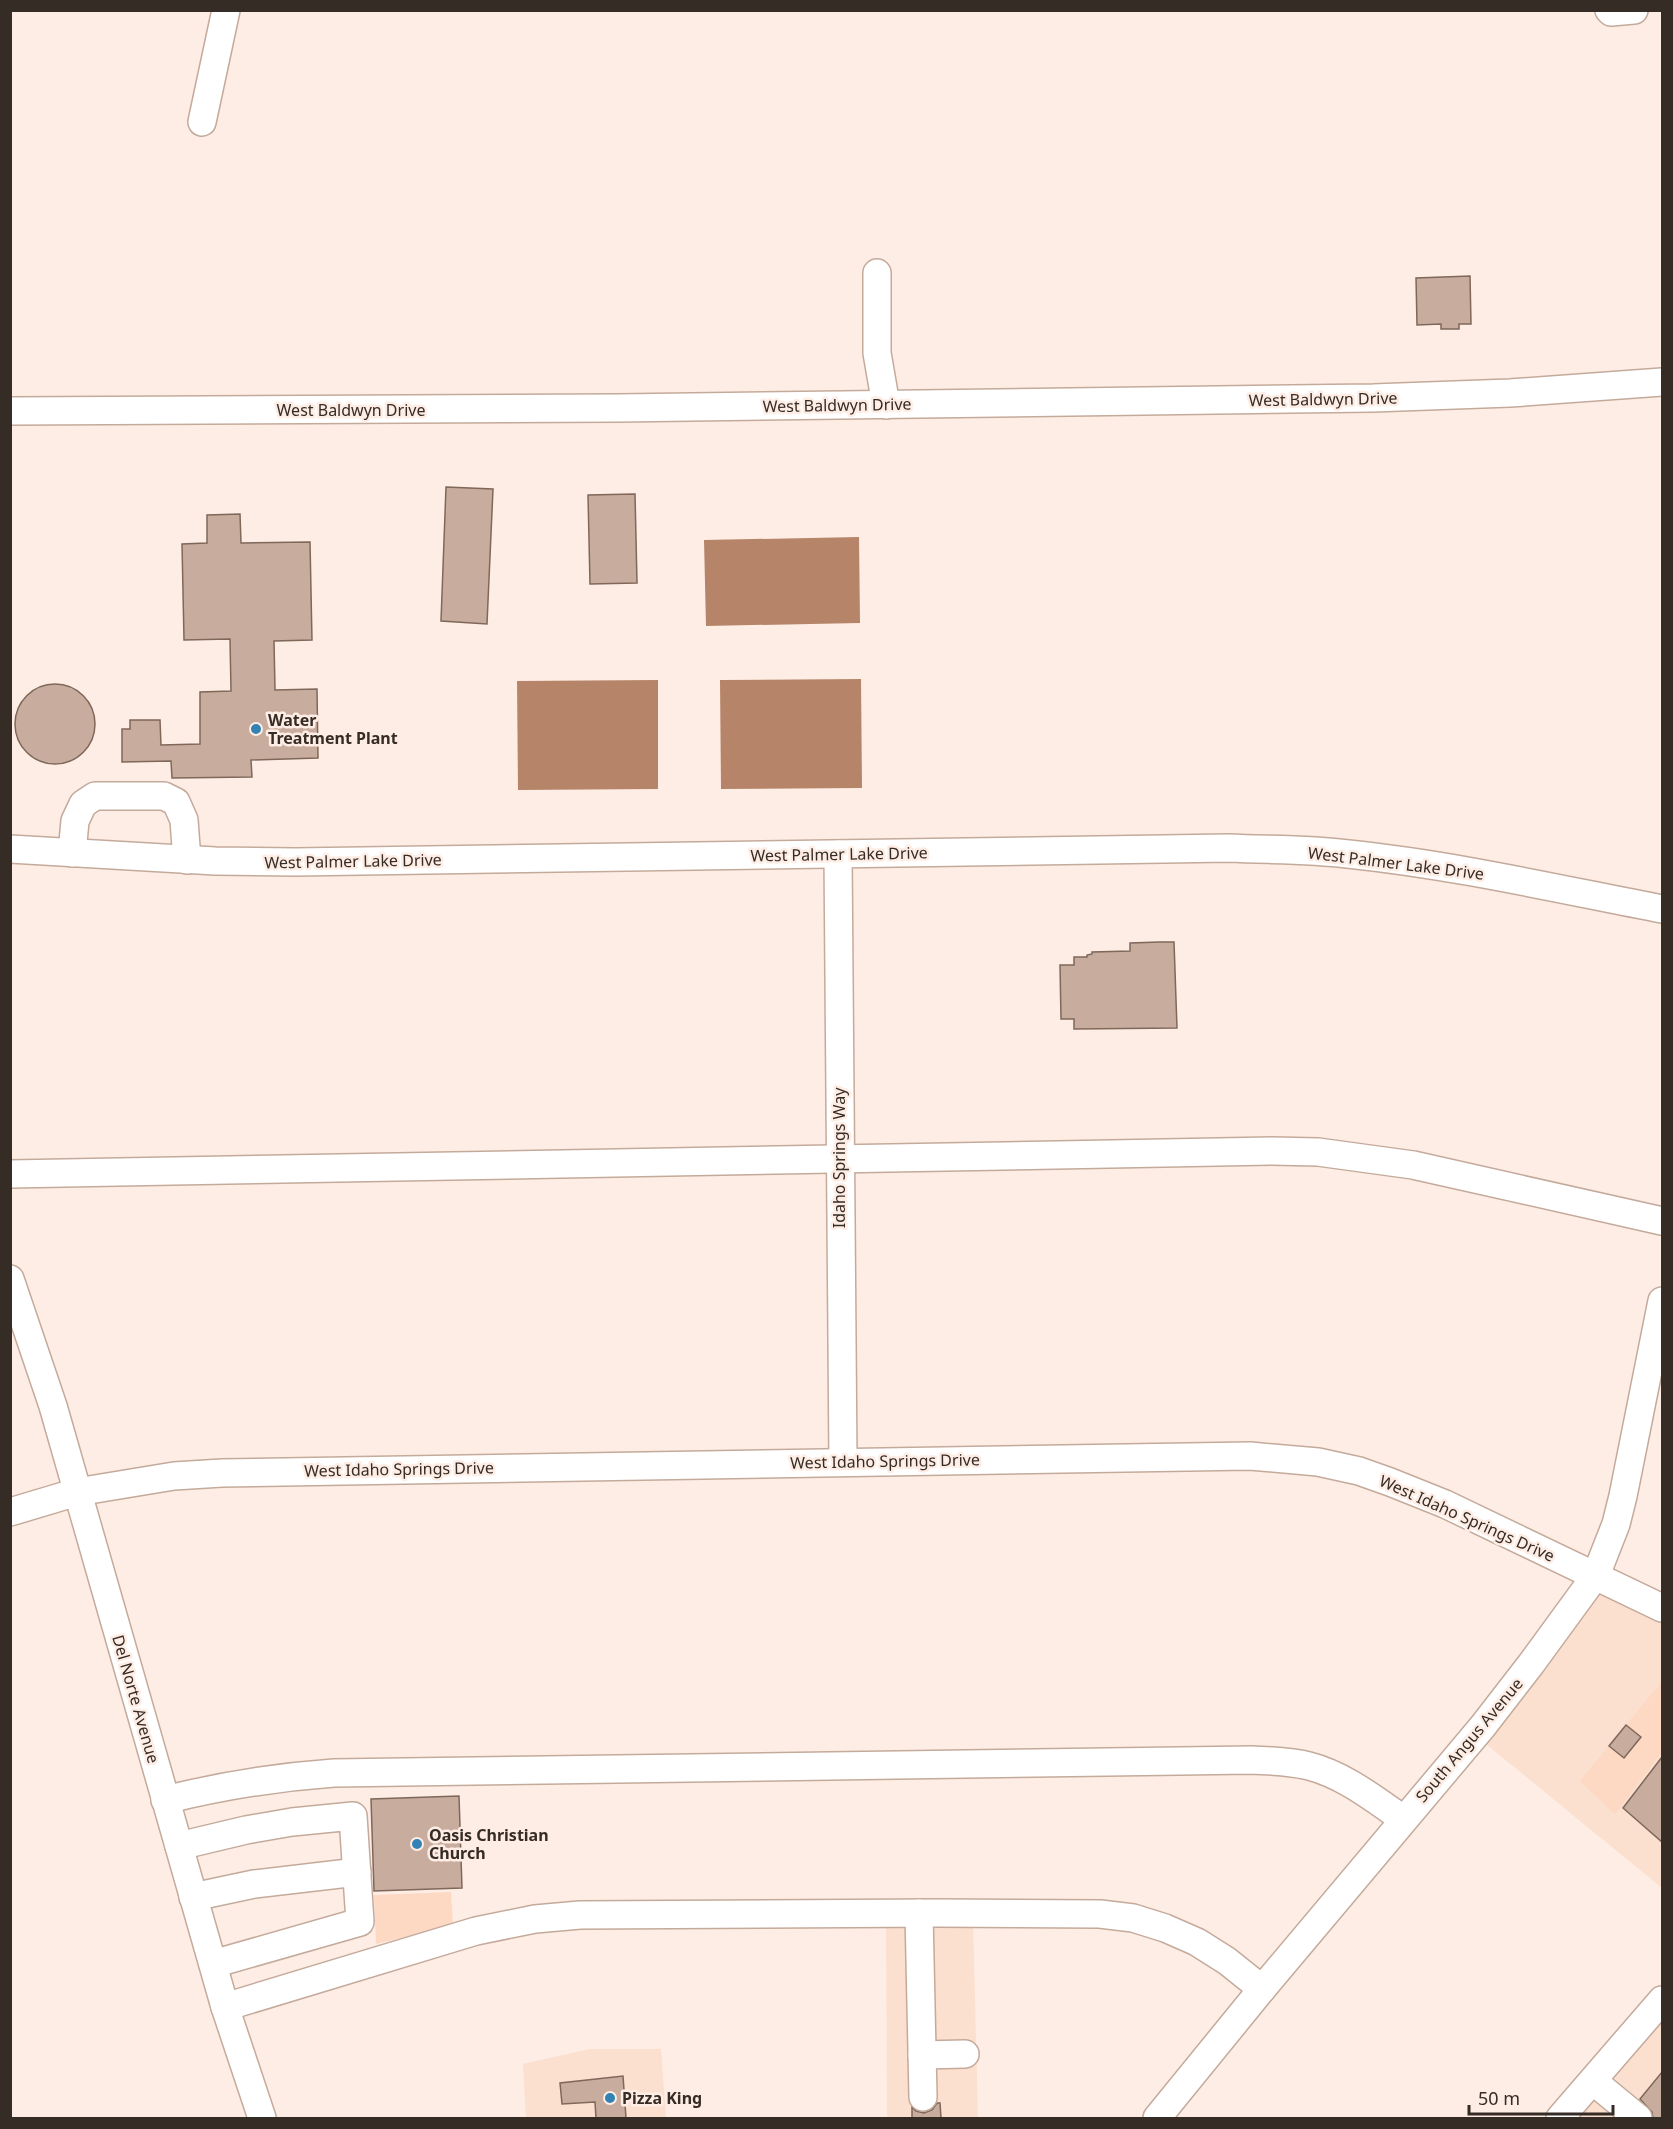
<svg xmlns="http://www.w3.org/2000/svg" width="1673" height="2129" font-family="'Noto Sans',sans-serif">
  <rect width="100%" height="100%" fill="#feede4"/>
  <g fill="#fbdfcf">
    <polygon points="1596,1575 1662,1608 1662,1888 1475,1735"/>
    <polygon points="973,1920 978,2118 887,2118 886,1922"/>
    <polygon points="1662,2000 1662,2118 1560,2118"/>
    <polygon points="590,2049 661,2049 666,2118 526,2118 523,2064"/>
  </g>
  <g fill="#fdd8c3">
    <polygon points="1662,1682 1662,1752 1615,1814 1580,1781 1609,1746 1624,1757 1641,1737 1626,1725"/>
    <polygon points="451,1892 453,1925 376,1944 374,1895"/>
  </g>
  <g fill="#b68569">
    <polygon points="859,537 860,623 706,626 704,540"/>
    <polygon points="861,679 862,788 721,789 720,680"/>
    <polygon points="658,680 658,789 518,790 517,681"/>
  </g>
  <g fill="#c8ad9f" stroke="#7f675a" stroke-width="1.5">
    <polygon points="1470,276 1471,324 1459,324 1459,329 1441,329 1441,324 1417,325 1416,278"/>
    <polygon points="446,487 493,489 487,624 441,621"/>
    <polygon points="635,494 637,583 590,584 588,495"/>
    <polygon points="240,514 241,543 310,542 312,640 274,641 275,690 317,689 318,758 251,760 252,777 172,778 171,761 122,762 122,729 130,729 130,720 160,720 161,745 200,744 200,692 231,691 230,639 184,640 182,544 207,543 207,515"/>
    <circle cx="55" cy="724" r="40"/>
    <polygon points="1160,942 1174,942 1177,1028 1074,1029 1074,1019 1061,1019 1060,965 1074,965 1074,957 1087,957 1087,955 1092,954 1092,952 1130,951 1130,943"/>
    <polygon points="1626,1725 1641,1737 1624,1758 1609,1746"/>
    <polygon points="1662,1757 1662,1842 1623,1808"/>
    <polygon points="459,1796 462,1888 374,1891 371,1799"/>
    <polygon points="1662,2072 1662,2118 1653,2118 1652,2112 1640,2099"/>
    <polygon points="623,2076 626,2118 596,2118 595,2102 562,2104 560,2083"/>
    <polygon points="937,2103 940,2103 941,2118 912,2118 912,2107 916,2111 924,2113 932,2110"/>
  </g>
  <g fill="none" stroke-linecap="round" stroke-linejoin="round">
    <defs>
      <g id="minor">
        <polyline points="1609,10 1611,12 1634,10"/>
        <polyline points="202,122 226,10"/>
        <polyline points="877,273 877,353 886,405"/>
        <polyline points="10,411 618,408 1373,398 1510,393 1662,382"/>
        <path d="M10 849 215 861 296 862 1229 848C1268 850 1308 849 1348 854 1454 865 1558 889 1662 909"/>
        <polyline points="72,853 75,821 83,804 95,796 164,796 176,802 184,820 187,860"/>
        <polyline points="838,854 843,1461"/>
        <polyline points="10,1174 1272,1151 1318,1152 1413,1165 1662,1221"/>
        <polyline points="10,1279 53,1406 225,2007 262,2118"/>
        <polyline points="10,1512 77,1492 174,1476 222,1473 1250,1456 1318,1462 1359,1471 1390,1482 1445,1504 1662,1608"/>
        <path d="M165 1800C221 1786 277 1777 334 1773L1252 1760C1271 1761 1290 1761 1309 1766 1344 1775 1374 1799 1403 1819"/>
        <polyline points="179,1846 246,1830 292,1822 353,1816 360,1922 213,1964"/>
        <polyline points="193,1897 254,1884 357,1872"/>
        <polyline points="919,1913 923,2097"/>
        <polyline points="225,2007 476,1931 535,1919 580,1915 937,1913 1100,1914 1133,1918 1165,1928 1197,1942 1227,1961 1262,1989"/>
        <polyline points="922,2055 965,2054"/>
        <polyline points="1593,2081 1638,2118"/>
        <polyline points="1157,2118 1262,1989 1483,1726 1531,1664 1596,1575 1616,1524 1623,1496 1662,1301"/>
        <polyline points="1560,2118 1662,2000"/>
      </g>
    </defs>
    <use href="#minor" stroke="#c4aa9b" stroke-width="30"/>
    <use href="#minor" stroke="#fff" stroke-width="27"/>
  </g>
  <g fill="#3283b4" stroke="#feede4" stroke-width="2">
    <circle cx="256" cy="729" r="6"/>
    <circle cx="417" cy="1844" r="6"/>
    <circle cx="610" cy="2098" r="6"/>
  </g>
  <g text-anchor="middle" stroke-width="5" stroke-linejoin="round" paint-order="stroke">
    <g font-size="16" fill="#362c26" stroke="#feede4">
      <text transform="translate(1323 399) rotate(-1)" y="6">West Baldwyn Drive</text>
      <text transform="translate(837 405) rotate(-1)" y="6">West Baldwyn Drive</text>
      <text x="351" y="416">West Baldwyn Drive</text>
      <text transform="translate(839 854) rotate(-1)" y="6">West Palmer Lake Drive</text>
      <text transform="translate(353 861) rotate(-1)" y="6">West Palmer Lake Drive</text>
      <text transform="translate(1396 863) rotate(7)" y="6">West Palmer Lake Drive</text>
      <text transform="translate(839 1158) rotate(-90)" y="6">Idaho Springs Way</text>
      <text transform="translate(885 1461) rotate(-1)" y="6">West Idaho Springs Drive</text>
      <text transform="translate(399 1469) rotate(-1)" y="6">West Idaho Springs Drive</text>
      <text transform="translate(1467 1518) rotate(24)" y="6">West Idaho Springs Drive</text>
      <text transform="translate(136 1699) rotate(74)" y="6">Del Norte Avenue</text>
      <text transform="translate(1469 1740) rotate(-50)" y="6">South Angus Avenue</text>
    </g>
    <g font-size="16" font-weight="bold" fill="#362c26" stroke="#feede4" text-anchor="start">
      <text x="268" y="726">Water<tspan x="268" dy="18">Treatment Plant</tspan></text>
      <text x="429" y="1841">Oasis Christian<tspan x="429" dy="18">Church</tspan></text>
      <text x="622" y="2104">Pizza King</text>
    </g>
  </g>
  <rect width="1673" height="2129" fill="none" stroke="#362c26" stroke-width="24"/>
  <path d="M1469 2105v9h144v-9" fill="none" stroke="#362c26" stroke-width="3"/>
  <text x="1478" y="2105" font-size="18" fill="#362c26" stroke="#feede4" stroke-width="4.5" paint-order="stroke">50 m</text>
</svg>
